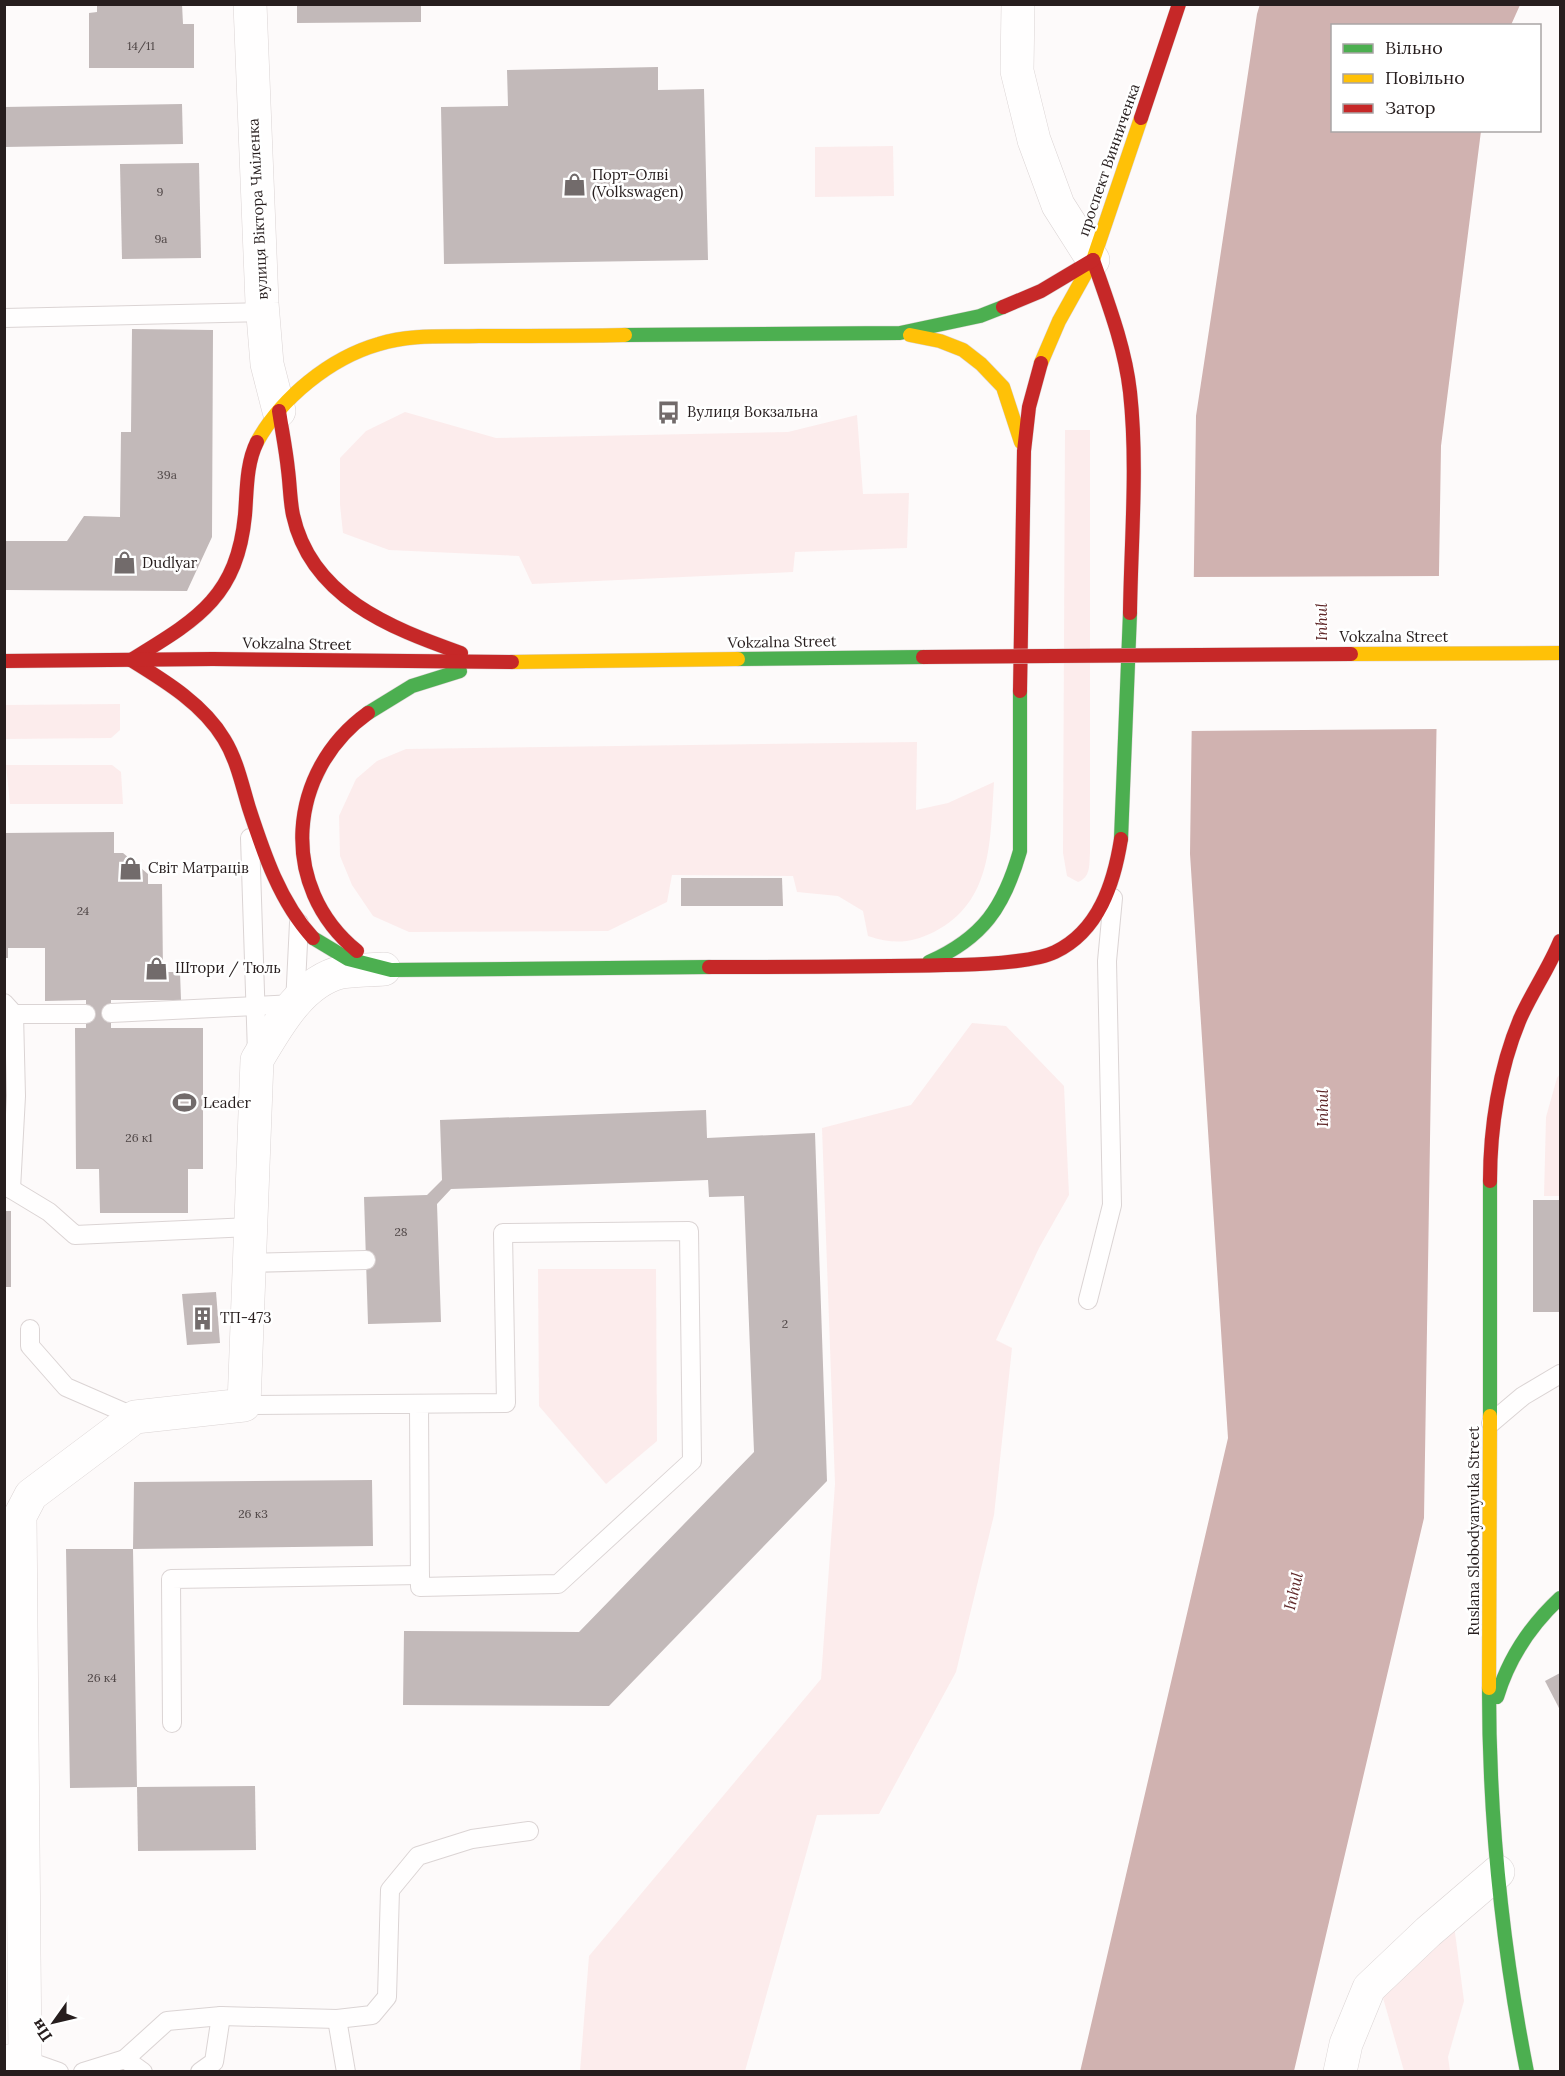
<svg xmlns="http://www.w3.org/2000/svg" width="1565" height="2076" font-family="Lora,serif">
  <rect width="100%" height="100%" fill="#fdfafa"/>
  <g fill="#fcecec">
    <polygon points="893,146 894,196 815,197 815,147"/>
    <polygon points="405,412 496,438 788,432 857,415 863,494 909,493 907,548 795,552 793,572 532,584 519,556 389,550 343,533 340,505 340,458 366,431"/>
    <path d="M1065 430H1090V853C1089 865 1091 877 1078 882L1067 876 1063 853Z"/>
    <polygon points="120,704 120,730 111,738 5,739 5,705"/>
    <path d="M917 742 916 810 948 803 994 782C990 840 993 902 934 932 909 944 893 944 868 936L863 911 838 896 797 892 793 876 672 875 667 902 608 931 409 932 373 916 352 885 340 856 339 816 356 779 377 761 406 749Z"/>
    <polygon points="6,765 112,765 121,772 123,804 10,804"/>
    <polygon points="972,1023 1006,1026 1064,1086 1069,1195 1039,1248 996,1340 1012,1348 994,1515 956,1672 879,1814 817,1815 745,2071 580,2071 589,1956 821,1679 835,1484 822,1128 911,1105"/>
    <polygon points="1560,1074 1560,1196 1544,1196 1546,1117 1557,1078"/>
    <polygon points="538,1269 656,1269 657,1441 606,1484 539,1406"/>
    <polygon points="1454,1925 1464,2001 1448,2057 1450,2071 1404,2071 1381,1991"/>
  </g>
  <polygon fill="#d0b2b0" points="1260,4 1520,5 1511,25 1332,26 1332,130 1481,131 1441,446 1424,1518 1294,2071 1080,2072 1228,1438 1190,854 1196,416 1257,14"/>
  <polygon fill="#fdfafa" points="1442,576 1439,729 1189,731 1191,577"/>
  <g fill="#c2b9b9">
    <polygon points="97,4 182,4 183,24 194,24 194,68 89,68 89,13 97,12"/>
    <polygon points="297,4 421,4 421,22 297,23"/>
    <polygon points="658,67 658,90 704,89 708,260 444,264 441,107 508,106 507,70"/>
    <polygon points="182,104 183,144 4,147 4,107"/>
    <polygon points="199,163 201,258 122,259 120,164"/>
    <polygon points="132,329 213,330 212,537 187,591 4,590 4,541 67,541 84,516 120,517 121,432 131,432"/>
    <polygon points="114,832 114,853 123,853 148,874 148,884 162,884 163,972 180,972 181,1000 111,1000 111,1028 203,1028 203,1169 188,1169 188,1213 100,1213 99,1169 76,1169 75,1028 86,1028 86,1000 45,1001 45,948 8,948 8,958 4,958 4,833"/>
    <polygon points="681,878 782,878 783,906 681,906"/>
    <polygon points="706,1110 707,1138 815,1133 827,1481 609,1706 403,1705 404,1631 579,1632 754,1452 744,1196 709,1197 708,1180 451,1189 437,1204 441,1322 368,1324 364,1197 427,1195 442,1180 440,1120"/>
    <rect x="1533" y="1200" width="27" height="112"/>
    <rect x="4" y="1211" width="7" height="76"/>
    <polygon points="216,1292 220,1343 187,1345 182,1294"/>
    <polygon points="372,1480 373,1546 133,1549 137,1787 70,1788 66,1549 133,1549 134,1482"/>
    <polygon points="1560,1673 1560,1710 1545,1681"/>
    <polygon points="255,1786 256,1850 138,1851 137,1787"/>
  </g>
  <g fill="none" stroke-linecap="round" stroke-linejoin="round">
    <defs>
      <g id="lane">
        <polyline points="4,318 262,312"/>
        <polyline points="250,838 257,1053"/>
        <polyline points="4,1003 14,1014 16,1096 11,1189 4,1186"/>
        <polyline points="111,1013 295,1004 299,923"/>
        <polyline points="14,1014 86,1014"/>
        <polyline points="11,1189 49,1212 75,1235 250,1227"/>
        <polyline points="249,1263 366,1260"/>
        <polyline points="1088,1300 1112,1205 1107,961 1113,898"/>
        <polyline points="30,1329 30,1346 66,1387 135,1417"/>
        <polyline points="244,1405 506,1403 503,1233 689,1231 692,1461 558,1584 420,1587 419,1404"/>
        <polyline points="1491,1423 1523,1396 1560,1374"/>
        <polyline points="172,1723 171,1579 420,1575"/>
        <polyline points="337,2019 346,2072"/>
        <polyline points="125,2059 167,2021 221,2016"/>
        <polyline points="25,2060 59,2072"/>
        <polyline points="83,2072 125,2059 143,2072"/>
        <polyline points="200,2072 214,2062 221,2016 337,2019 372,2015 387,1997 390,1890 418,1856 472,1839 529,1831"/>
      </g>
      <g id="street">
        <polyline points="250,4 262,303 267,364 279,411"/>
        <polyline points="1018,4 1017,71 1034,140 1058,205 1093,260"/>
        <path d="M4 2061 25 2060 20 1516 31 1495 135 1417 244 1405 257 1060C276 1028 301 981 342 972 355 970 370 970 384 969"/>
        <polyline points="1340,2072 1346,2044 1369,1988 1428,1932 1498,1872"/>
      </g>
      <g id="fast">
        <polyline points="625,335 900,333 980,316 1003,307"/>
        <polyline points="738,659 923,657"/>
        <polyline points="368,713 412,686 460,671"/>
        <polyline points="1121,839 1130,613"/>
        <polyline points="313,938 348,959 391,970 709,967"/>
        <path d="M929 962C983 938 1004 907 1020 851V691"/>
        <polyline points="1490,1416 1490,1181"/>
        <path d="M1489 1688C1489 1816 1502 1946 1527 2072"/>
        <path d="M1497 1697C1509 1657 1530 1626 1560 1598"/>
      </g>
      <g id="slow">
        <polyline points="910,335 940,341 963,350 981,364 1003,387 1021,442"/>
        <polyline points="1041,363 1059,321 1093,260 1141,118"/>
        <path d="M257 442C281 398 330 358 379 344 411 334 445 337 479 336 527 336 576 336 625 335"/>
        <polyline points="512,662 738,659"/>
        <polyline points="1489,1688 1490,1416"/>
      </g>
      <g id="jam">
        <polyline points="1141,118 1179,4"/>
        <path d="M1093 260C1108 303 1125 347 1130 392 1138 465 1131 540 1130 613"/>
        <polyline points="1003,307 1041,291 1093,260"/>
        <path d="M279 411C282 431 286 450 288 470 290 485 290 501 293 515 311 597 390 628 461 653"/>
        <path d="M131 660C165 681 203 704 224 739 237 760 242 785 249 808 264 854 280 902 313 938"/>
        <path d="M131 660C196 620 237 598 245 515 247 491 246 464 257 442"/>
        <polyline points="4,661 213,659 512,662"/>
        <polyline points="1020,691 1024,451 1029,407 1041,363"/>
        <path d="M357 951C278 887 287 771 368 713"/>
        <path d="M709 967C788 967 867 967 946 965 973 965 1032 963 1055 952 1099 931 1114 883 1121 839"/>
        <path d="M1490 1181C1490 1128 1499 1069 1520 1019 1532 992 1549 968 1560 941"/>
      </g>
    </defs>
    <use href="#lane" stroke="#dbd4d4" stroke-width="20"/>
    <use href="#street" stroke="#dbd4d4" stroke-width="34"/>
    <use href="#fast" stroke="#dbd4d4" stroke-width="15"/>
    <use href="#slow" stroke="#dbd4d4" stroke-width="15"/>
    <use href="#jam" stroke="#dbd4d4" stroke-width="15"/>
    <use href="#lane" stroke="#fffefe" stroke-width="18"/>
    <use href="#street" stroke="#fffefe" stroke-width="33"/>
    <use href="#fast" stroke="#4caf50" stroke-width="14"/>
    <use href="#slow" stroke="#ffc107" stroke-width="14"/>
    <use href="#jam" stroke="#c62828" stroke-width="14"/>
    <defs>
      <polyline id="slow-bridge" points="1351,654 1560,653"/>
      <polyline id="jam-bridge" points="923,657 1351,654"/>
    </defs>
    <use href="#slow-bridge" stroke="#dbd4d4" stroke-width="15" stroke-linecap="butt"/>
    <use href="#jam-bridge" stroke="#dbd4d4" stroke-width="15" stroke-linecap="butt"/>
    <use href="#slow-bridge" stroke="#ffc107" stroke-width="14"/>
    <use href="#jam-bridge" stroke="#c62828" stroke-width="14"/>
  </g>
  <defs>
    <symbol id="shop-bare" viewBox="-9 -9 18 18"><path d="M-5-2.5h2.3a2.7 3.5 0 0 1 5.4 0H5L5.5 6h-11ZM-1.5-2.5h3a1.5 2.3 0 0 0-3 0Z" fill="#726b6b" stroke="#fff" stroke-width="2.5" paint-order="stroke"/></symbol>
    <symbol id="bus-bare" viewBox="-9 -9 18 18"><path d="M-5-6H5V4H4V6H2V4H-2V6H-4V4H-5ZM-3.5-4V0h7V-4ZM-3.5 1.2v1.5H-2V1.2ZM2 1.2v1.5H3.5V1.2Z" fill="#726b6b" stroke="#fff" stroke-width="2.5" paint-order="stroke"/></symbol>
    <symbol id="stadium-bare" viewBox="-9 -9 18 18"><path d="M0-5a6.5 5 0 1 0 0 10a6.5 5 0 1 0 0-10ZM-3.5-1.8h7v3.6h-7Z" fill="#726b6b" stroke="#fff" stroke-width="2.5" paint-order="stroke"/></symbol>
    <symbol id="building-bare" viewBox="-9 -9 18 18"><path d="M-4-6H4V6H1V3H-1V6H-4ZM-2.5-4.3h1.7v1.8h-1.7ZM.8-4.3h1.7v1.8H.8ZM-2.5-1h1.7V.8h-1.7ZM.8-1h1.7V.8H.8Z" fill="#726b6b" stroke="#fff" stroke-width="2.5" paint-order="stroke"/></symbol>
  </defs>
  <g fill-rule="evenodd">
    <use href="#shop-bare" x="558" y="168" width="33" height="33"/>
    <use href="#bus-bare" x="652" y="396" width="33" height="33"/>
    <use href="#shop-bare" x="108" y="546" width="33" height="33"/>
    <use href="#shop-bare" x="114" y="852" width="33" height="33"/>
    <use href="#shop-bare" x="140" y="952" width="33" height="33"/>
    <use href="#stadium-bare" x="168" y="1086" width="33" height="33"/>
    <use href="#building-bare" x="186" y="1302" width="33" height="33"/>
  </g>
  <g text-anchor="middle" stroke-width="5" stroke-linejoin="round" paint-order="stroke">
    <g font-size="12" fill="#4e4545">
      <text x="141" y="50">14/11</text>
      <text x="160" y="196">9</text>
      <text x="161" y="243">9а</text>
      <text x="167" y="479">39а</text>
      <text x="83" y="915">24</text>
      <text x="139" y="1142">26 к1</text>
      <text x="401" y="1236">28</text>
      <text x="785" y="1328">2</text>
      <text x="253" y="1518">26 к3</text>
      <text x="102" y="1682">26 к4</text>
    </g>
    <g font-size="15" fill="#271e1e" stroke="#fff">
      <text transform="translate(1109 160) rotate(-71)" y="5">проспект Винниченка</text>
      <text transform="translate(258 209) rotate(-93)" y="5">вулиця Віктора Чміленка</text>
      <text x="1394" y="642">Vokzalna Street</text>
      <text transform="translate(782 642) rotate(-1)" y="5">Vokzalna Street</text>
      <text transform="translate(297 644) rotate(1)" y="5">Vokzalna Street</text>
      <text transform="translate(1474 1531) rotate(-90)" y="5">Ruslana Slobodyanyuka Street</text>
    </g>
    <g font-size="15" fill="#271e1e" stroke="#fff" text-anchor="start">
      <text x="592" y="180">Порт-Олві<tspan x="592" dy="17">(Volkswagen)</tspan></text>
      <text x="687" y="417">Вулиця Вокзальна</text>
      <text x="142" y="568">Dudlyar</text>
      <text x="148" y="873">Світ Матраців</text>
      <text x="175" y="973">Штори / Тюль</text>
      <text x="203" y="1108">Leader</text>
      <text x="220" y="1323">ТП-473</text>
    </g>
    <g font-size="16" font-style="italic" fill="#60292a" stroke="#fff">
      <text transform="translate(1321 622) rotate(-90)" y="6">Inhul</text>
      <text transform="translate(1322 1108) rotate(-90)" y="6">Inhul</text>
      <text transform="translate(1293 1591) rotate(-77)" y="6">Inhul</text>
    </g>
  </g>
  <rect width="1565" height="2076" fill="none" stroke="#271e1e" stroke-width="12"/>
  <rect x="1331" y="24" width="210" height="108" fill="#ffffff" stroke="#a9a5a5" stroke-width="1.5"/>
  <rect x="1343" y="44" width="30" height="9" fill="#4caf50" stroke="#a9a5a5" stroke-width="1.5"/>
  <text x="1385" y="54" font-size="18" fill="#271e1e">Вільно</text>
  <rect x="1343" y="74" width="30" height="9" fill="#ffc107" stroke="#a9a5a5" stroke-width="1.5"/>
  <text x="1385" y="84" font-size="18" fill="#271e1e">Повільно</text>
  <rect x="1343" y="104" width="30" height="9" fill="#c62828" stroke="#a9a5a5" stroke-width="1.5"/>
  <text x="1385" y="114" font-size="18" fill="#271e1e">Затор</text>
  <g transform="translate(54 2022) rotate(236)" stroke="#ffffff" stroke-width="4.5" paint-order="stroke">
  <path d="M0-4.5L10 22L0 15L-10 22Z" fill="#271e1e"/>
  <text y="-9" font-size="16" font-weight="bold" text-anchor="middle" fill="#271e1e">Пн</text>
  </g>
</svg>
